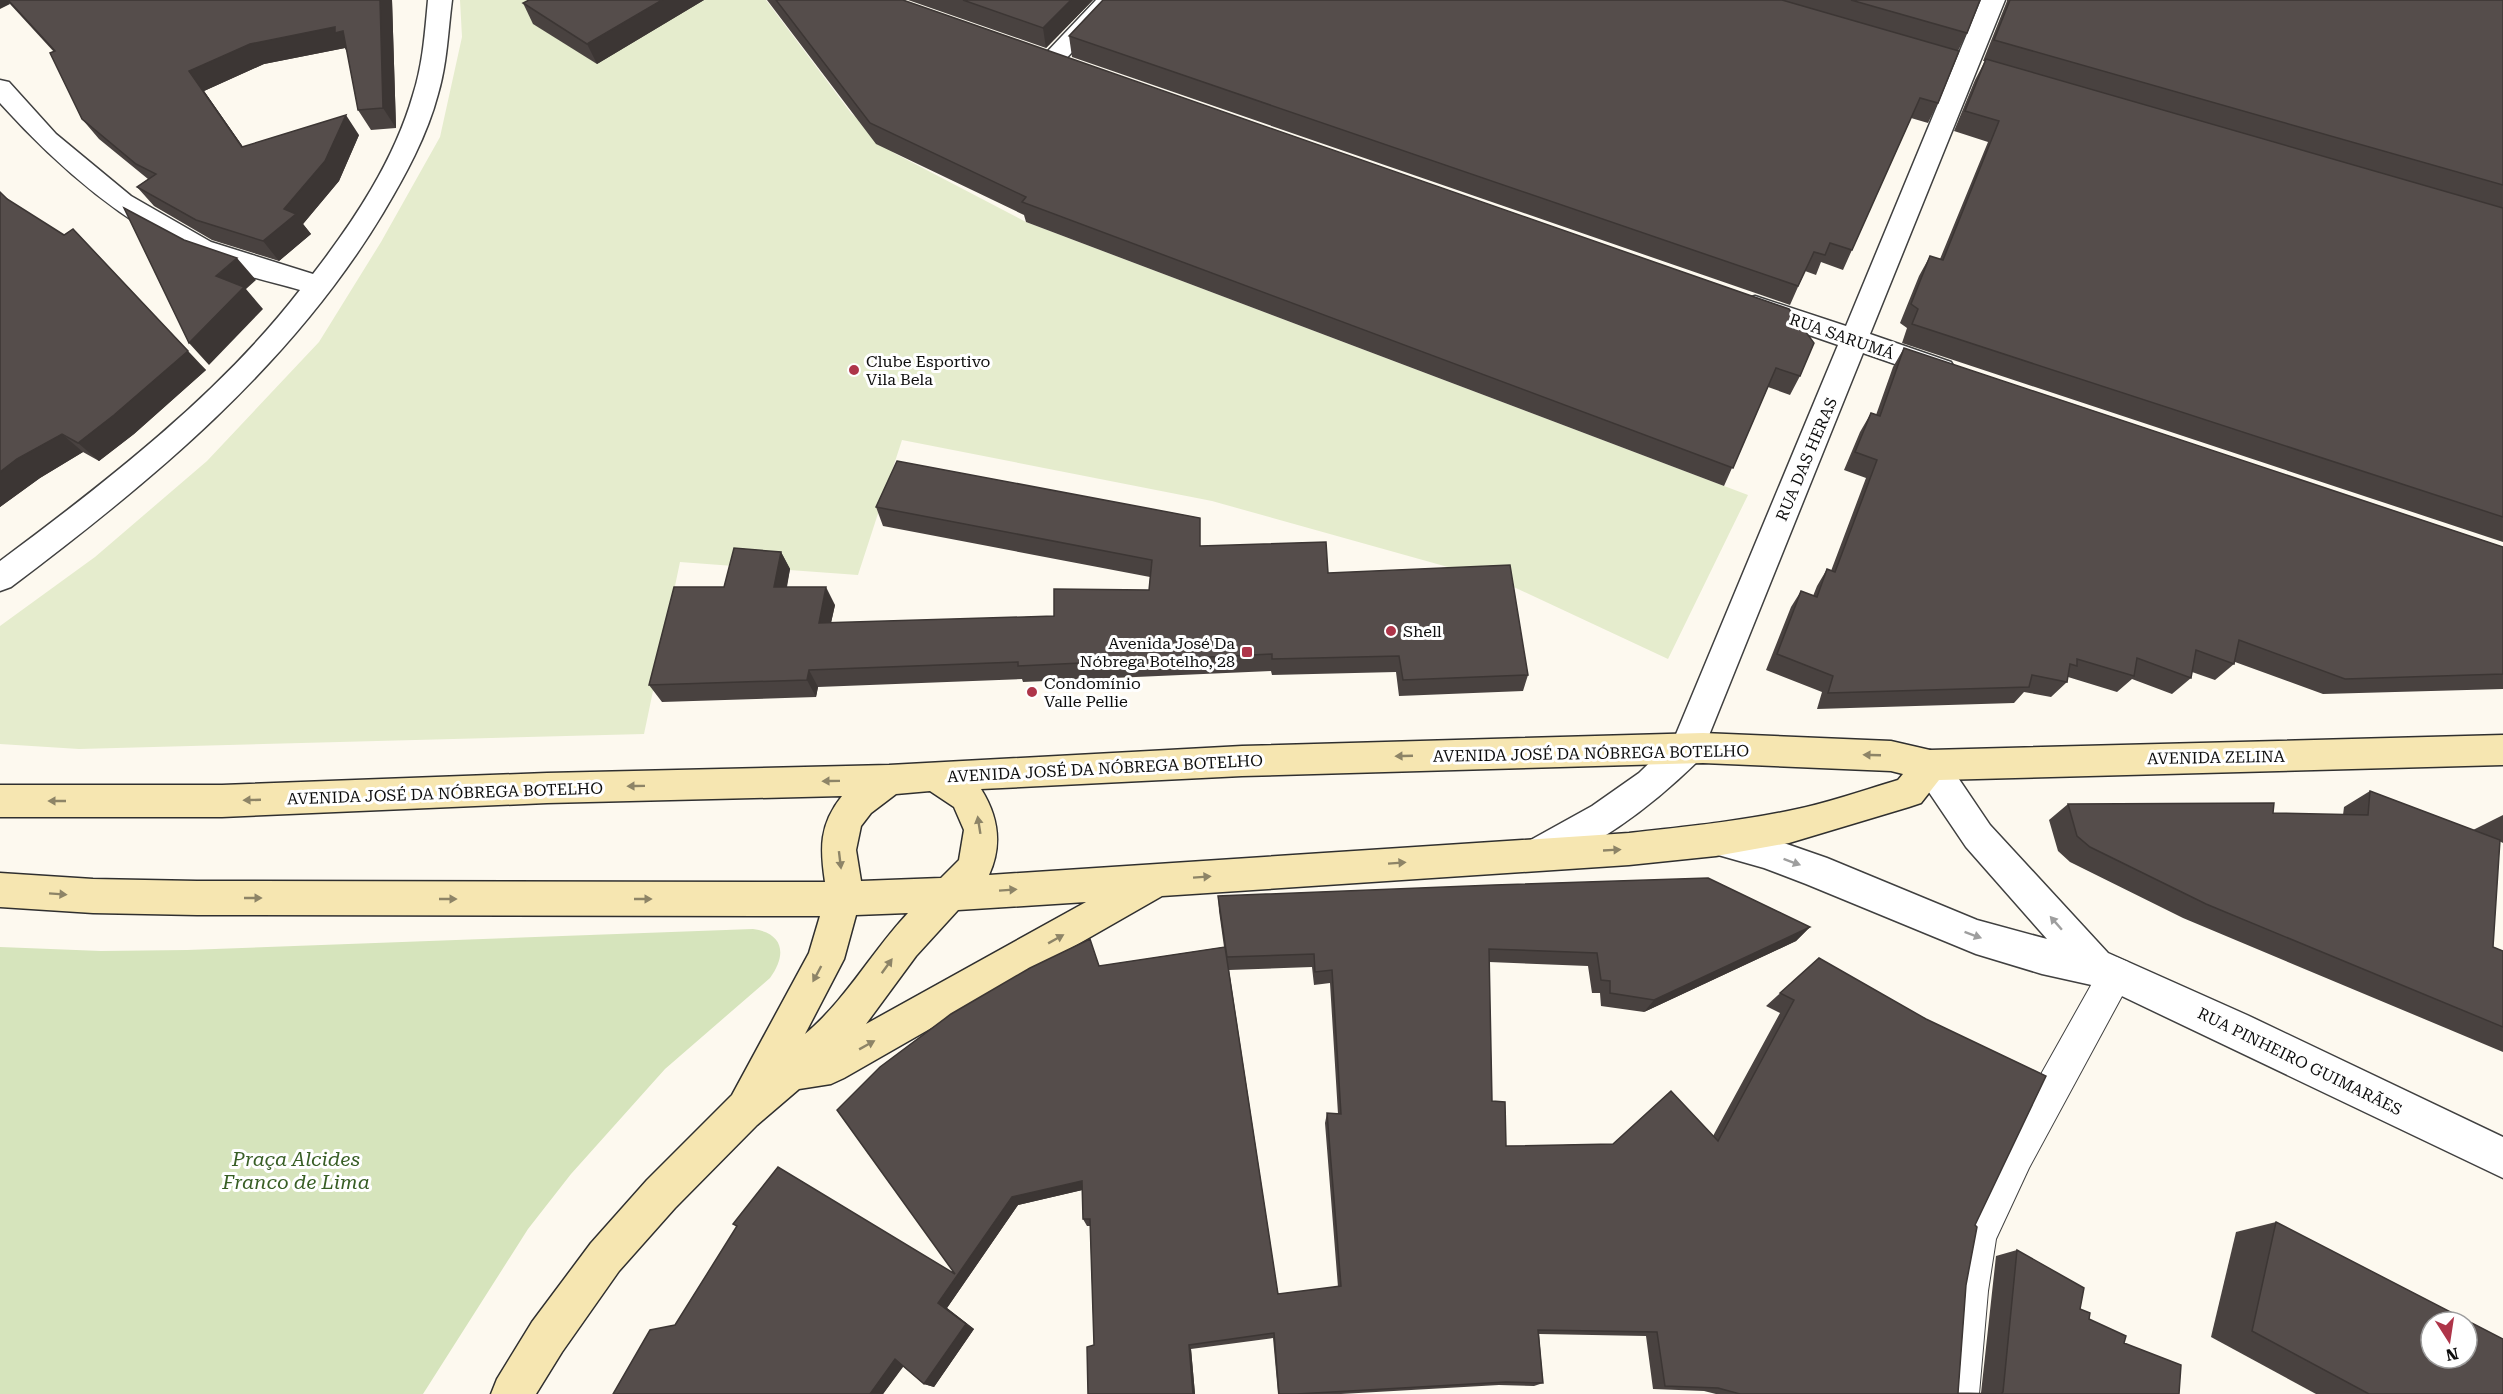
<svg xmlns="http://www.w3.org/2000/svg" width="2503" height="1394" font-family="'Roboto Serif',serif">
  <rect width="100%" height="100%" fill="#fdf9ef"/>
  <path fill="#d6e4bc" d="M753 929C784 933 787 955 770 978L665 1069 571 1174 528 1229 423 1394H0V947L101 951 187 950Z"/>
  <polygon fill="#e5eccd" points="460,0 766,0 851,113 894,153 1026,222 1748,495 1668,659 1505,583 1212,501 902,440 858,575 680,562 644,734 79,749 0,744 0,626 95,557 207,461 319,342 381,242 440,137 462,37"/>
  <g fill="none" stroke-linecap="round" stroke-linejoin="round">
    <defs>
      <polygon id="pedestrian" points="2116,957 2128,962 2134,974 2029,1168 1996,1239 1988,1291 1979,1394 1939,1394 1948,1291 1958,1237 2003,1142 2104,962"/>
      <g id="minor">
        <path d="M428 0H452C448 31 447 64 438 94 427 136 405 176 383 213 291 366 152 481 11 587L0 591V561C105 483 220 394 300 290 265 280 225 272 192 255 118 219 55 164 0 103V80L9 82 56 134 131 196 211 242 313 274C354 221 394 161 413 95 423 64 425 32 428 0Z"/>
        <polygon points="1096,0 1121,0 1061,64 1053,67 1045,64 1041,59 1045,54"/>
        <path d="M1981 0H2005L1870 334 1951 362 1955 369 1951 376 1941 380 1863 353 1699 760C1653 805 1600 846 1539 869L1527 864 1521 853 1527 842 1592 806 1639 773 1674 739 1838 345 1745 313 1741 306 1745 299 1755 296 1846 326Z"/>
        <polygon points="1930,750 1942,754 1990,825 2108,953 2247,1015 2503,1137 2503,1178 2105,988 2042,974 1976,954 1806,884 1764,868 1704,851 1698,840 1704,829 1716,824 1764,836 1827,858 1977,920 2047,939 1966,847 1918,776 1913,765 1918,754"/>
      </g>
      <path id="secondary" d="M1703 733 1891 741 1930 750 2503 735V765L1939 780 1921 803 1909 807 1789 843 1716 856 1629 865 1162 896 844 1078 831 1084 799 1089 757 1125 675 1208 619 1271 562 1352 536 1394H491L497 1379 532 1322 591 1243 647 1180 732 1095 809 953 820 916 197 915 93 913 0 907V873L93 879 197 881 825 882C820 848 819 825 842 796L547 803 222 817H0V785H222L547 773 889 765 1242 746ZM1703 763 1891 771 1903 774 1898 780C1861 791 1825 804 1788 811 1735 822 1682 827 1629 833L989 875C1003 844 998 816 981 789L1242 776ZM930 791 954 807 964 830 959 860 941 878 861 881 856 850 861 826 871 813 896 794ZM1086 902 866 1024 916 956 958 910ZM908 913C872 951 846 1000 805 1034L844 959 856 915Z"/>
    </defs>
    <use href="#pedestrian" stroke="#404040" stroke-width="2"/>
    <use href="#minor" stroke="#404040" stroke-width="3"/>
    <use href="#secondary" stroke="#2f2f2f" stroke-width="3"/>
    <use href="#pedestrian" fill="#fff" fill-rule="evenodd"/>
    <use href="#minor" fill="#fff" fill-rule="evenodd"/>
    <use href="#secondary" fill="#f6e6b1" fill-rule="evenodd"/>
  </g>
  <g fill="#494240" fill-rule="evenodd">
    <polygon points="0,0 392,0 396,128 371,130 358,110 347,52 345,48 264,64 204,91 243,147 359,135 339,181 303,224 311,234 279,261 212,240 154,206 137,187 148,179 99,139 82,119 54,52 10,4"/>
    <polygon points="704,0 597,64 533,24 523,3"/>
    <polygon points="767,0 903,0 1800,376 1790,395 1768,387 1724,486 1026,222 1024,215 876,144"/>
    <polygon points="908,0 1093,0 1046,48"/>
    <polygon points="1103,0 1980,0 1967,33 1958,51 1938,103 1928,123 1911,118 1843,270 1821,262 1816,275 1805,271 1790,305 1072,57 1069,36"/>
    <polygon points="2007,0 2503,0 2503,542 1902,343 1907,328 1900,323 1919,276 1930,256 1940,259 1988,142 1954,131 1975,80 1985,61 1983,61 2007,1"/>
    <polygon points="0,192 206,370 134,434 99,461 83,452 40,478 0,507"/>
    <polygon points="1904,348 2503,547 2503,689 2323,694 2235,662 2234,664 2215,680 2192,672 2191,678 2172,694 2132,679 2117,692 2068,677 2067,682 2051,697 2024,692 2014,703 1817,709 1822,692 1766,670 1791,607 1801,591 1813,596 1817,586 1827,569 1831,571 1866,478 1844,470 1860,432 1871,413 1876,415 1893,367"/>
    <polygon points="876,507 1201,546 1328,573 1528,675 1523,691 1399,696 1396,672 1272,675 1271,671 1023,682 1022,679 818,687 816,697 662,702 649,685 724,587 781,552 790,569 787,587 835,605 831,623 1054,616 1149,590 1150,577 883,526"/>
    <polygon points="2370,791 2473,830 2503,815 2503,843 2499,841 2493,947 2503,951 2503,1052 2183,918 2070,862 2058,851 2049,820 2068,804 2273,813 2343,815 2344,807"/>
    <path d="M1218 896 1810 927 1796 941 1644 1012 1601 1006 1600 993H1592L1588 966 1489 962 1492 1101 1506 1146 1613 1144 1713 1136 1780 1013 1766 1006 1819 958 1975 1225 1966 1285 1958 1393H1981L1996 1256 2017 1250 2080 1309 2089 1319 2124 1343 2179 1394H1716L1704 1391 1653 1389 1646 1336 1539 1334 1543 1383 1534 1386 1499 1385 1341 1394H1278L1273 1338 1191 1349 1195 1394H1088L1094 1345 1090 1226H1087L1083 1219 1082 1190 1018 1205 947 1308 974 1329 934 1387 924 1384 903 1366 883 1394H613L955 1274 1099 966 1224 947 1219 911ZM1312 967 1314 985 1330 983 1338 1114 1327 1113 1325 1123 1338 1287 1278 1294 1229 970Z"/>
    <polygon points="2276,1222 2503,1394 2316,1394 2211,1337 2236,1232"/>
  </g>
  <g fill="#3c3634">
    <polygon points="0,0 7,0 10,4 0,9"/>
    <polygon points="380,0 392,0 396,128 383,108"/>
    <polygon points="662,0 704,0 597,64 587,44"/>
    <polygon points="1071,0 1093,0 1046,48 1043,28"/>
    <polygon points="335,27 343,31 348,53 345,48 264,64 204,91 257,167 242,147 189,71 250,44"/>
    <polygon points="346,115 359,135 339,181 303,224 311,234 279,261 263,241"/>
    <polygon points="73,229 206,370 134,434 99,461 78,443"/>
    <polygon points="237,258 256,280 246,289 263,309 209,365 189,343 216,276"/>
    <polygon points="62,434 83,452 40,478 0,507 0,472 17,459"/>
    <polygon points="781,552 790,569 783,604 774,587"/>
    <polygon points="826,587 835,605 827,640 819,623"/>
    <polygon points="809,670 818,687 816,697 807,680"/>
    <polygon points="1810,927 1796,941 1644,1012 1654,1000"/>
    <polygon points="1082,1181 1087,1189 1018,1205 947,1308 974,1329 934,1387 924,1384 938,1303 1012,1197"/>
    <polygon points="1189,1345 1191,1349 1195,1394 1193,1394"/>
    <polygon points="895,1359 906,1363 883,1394 870,1394"/>
  </g>
  <g fill="#554d4b" stroke="#3c3634" stroke-width="1.5" fill-rule="evenodd">
    <polygon points="8,0 380,0 383,108 358,110 343,31 335,33 335,27 250,44 189,71 242,147 346,115 325,161 284,209 296,214 263,241 196,220 137,187 156,174 136,164 82,119 50,53 55,51"/>
    <polygon points="529,0 662,0 587,44 523,3"/>
    <polygon points="776,0 903,0 1789,309 1814,343 1800,376 1776,368 1733,468 1022,202 1026,197 870,123"/>
    <polygon points="963,0 1071,0 1043,28"/>
    <polygon points="1103,0 1782,0 1959,51 1938,103 1920,98 1852,250 1830,243 1825,255 1814,252 1798,286 1069,36"/>
    <polygon points="1851,0 1980,0 1967,33"/>
    <polygon points="2010,0 2503,0 2503,185 1994,40"/>
    <polygon points="1986,59 2503,208 2503,517 1912,324 1918,309 1911,304 1930,256 1943,260 1999,121 1965,111"/>
    <polygon points="0,192 7,199 64,235 73,229 188,351 114,415 78,443 62,434 17,459 0,472"/>
    <polygon points="124,208 184,240 237,258 216,276 244,287 189,343"/>
    <polygon points="1904,348 2503,547 2503,674 2345,679 2239,640 2234,664 2196,650 2191,678 2137,658 2134,676 2077,659 2077,666 2070,664 2067,682 2032,675 2029,687 1828,693 1833,676 1777,654 1801,591 1817,597 1827,569 1835,572 1877,460 1855,452 1871,413 1880,416"/>
    <polygon points="897,461 1200,518 1200,546 1326,542 1328,573 1510,565 1528,675 1403,680 1399,656 1272,659 1272,654 1018,666 1018,662 809,670 807,680 649,685 674,587 724,587 734,548 781,552 774,587 826,587 819,623 1054,616 1054,589 1149,590 1152,560 876,507"/>
    <polygon points="2370,791 2500,840 2493,947 2503,951 2503,1027 2206,904 2090,847 2077,836 2068,804 2274,803 2273,813 2368,815"/>
    <polygon points="1708,878 1810,927 1654,1000 1610,993 1610,981 1601,980 1597,953 1489,949 1492,1101 1505,1102 1506,1146 1613,1144 1671,1091 1718,1141 1794,1000 1780,993 1819,958 1926,1019 2046,1076 1975,1225 1977,1227 1966,1285 1958,1393 2001,1394 2003,1392 2017,1250 2084,1288 2080,1309 2090,1313 2089,1319 2126,1336 2124,1343 2181,1365 2179,1394 1740,1394 1718,1388 1665,1386 1657,1332 1538,1330 1543,1383 1506,1382 1297,1394 1279,1394 1274,1333 1189,1345 1193,1394 1088,1394 1087,1347 1094,1345 1090,1219 1083,1219 1082,1181 1012,1197 938,1303 966,1324 924,1384 895,1359 870,1394 613,1394 650,1330 675,1325 737,1226 733,1224 778,1167 955,1274 837,1110 880,1067 951,1014 1030,968 1090,939 1099,966 1225,947 1278,1294 1341,1286 1327,1113 1341,1114 1332,970 1315,972 1314,954 1227,957 1218,896 1494,885"/>
    <path d="M2276 1222 2503 1339V1394H2369L2252 1331ZM2431 1322H2467V1358H2431Z"/>
  </g>
  <defs><path id="oneway-solid" d="M-6-.8H1V-3.2L6.5 0L1 3.2V.8H-6Z" transform="scale(1.5)"/></defs>
  <g fill="#8d8467">
    <use href="#oneway-solid" transform="translate(1872 755) rotate(-178)"/>
    <use href="#oneway-solid" transform="translate(1404 756) rotate(178)"/>
    <use href="#oneway-solid" transform="translate(831 781) rotate(179)"/>
    <use href="#oneway-solid" transform="translate(636 786) rotate(179)"/>
    <use href="#oneway-solid" transform="translate(252 800) rotate(178)"/>
    <use href="#oneway-solid" transform="translate(57 801) rotate(-180)"/>
    <use href="#oneway-solid" transform="translate(979 825) rotate(-99)"/>
    <use href="#oneway-solid" transform="translate(1612 850) rotate(-3)"/>
    <use href="#oneway-solid" transform="translate(840 860) rotate(83)"/>
    <use href="#oneway-solid" transform="translate(1397 863) rotate(-4)"/>
    <use href="#oneway-solid" transform="translate(1202 877) rotate(-4)"/>
    <use href="#oneway-solid" transform="translate(1008 890) rotate(-4)"/>
    <use href="#oneway-solid" transform="translate(58 894) rotate(4)"/>
    <use href="#oneway-solid" transform="translate(253 898)"/>
    <use href="#oneway-solid" transform="translate(448 899)"/>
    <use href="#oneway-solid" transform="translate(643 899)"/>
    <use href="#oneway-solid" transform="translate(1056 939) rotate(-29)"/>
    <use href="#oneway-solid" transform="translate(887 966) rotate(-54)"/>
    <use href="#oneway-solid" transform="translate(817 974) rotate(118)"/>
    <use href="#oneway-solid" transform="translate(867 1045) rotate(-29)"/>
  </g>
  <g fill="#9e9e9e">
    <use href="#oneway-solid" transform="translate(1792 862) rotate(20)"/>
    <use href="#oneway-solid" transform="translate(2056 923) rotate(-131)"/>
    <use href="#oneway-solid" transform="translate(1973 935) rotate(20)"/>
  </g>
  <g fill="#ae3549" stroke="#fff" stroke-width="2">
    <circle cx="854" cy="370" r="6"/>
    <circle cx="1391" cy="631" r="6"/>
    <rect x="1241" y="646" width="12" height="12" rx="3"/>
    <circle cx="1032" cy="692" r="6"/>
  </g>
  <g text-anchor="middle" stroke-width="6" stroke-linejoin="round" paint-order="stroke">
    <g font-size="16" fill="#0d0d0d" stroke="#fff">
      <text transform="translate(1842 336) rotate(19)" y="6">RUA SARUMÁ</text>
      <text transform="translate(1806 459) rotate(-67)" y="6">RUA DAS HERAS</text>
      <text transform="translate(1591 753) rotate(-1)" y="6">AVENIDA JOSÉ DA NÓBREGA BOTELHO</text>
      <text transform="translate(2216 757) rotate(-1)" y="6">AVENIDA ZELINA</text>
      <text transform="translate(1105 768) rotate(-3)" y="6">AVENIDA JOSÉ DA NÓBREGA BOTELHO</text>
      <text transform="translate(445 793) rotate(-2)" y="6">AVENIDA JOSÉ DA NÓBREGA BOTELHO</text>
      <text transform="translate(2300 1061) rotate(26)" y="6">RUA PINHEIRO GUIMARÃES</text>
    </g>
    <g font-size="16" fill="#0d0d0d" stroke="#fff" text-anchor="start">
      <text x="866" y="367">Clube Esportivo<tspan x="866" dy="18">Vila Bela</tspan></text>
      <text x="1403" y="637">Shell</text>
      <text x="1235" y="649" text-anchor="end">Avenida José Da<tspan x="1235" dy="18">Nóbrega Botelho, 28</tspan></text>
      <text x="1044" y="689">Condomínio<tspan x="1044" dy="18">Valle Pellie</tspan></text>
    </g>
    <g font-size="20" font-style="italic" fill="#385e25" stroke="#fff">
      <text x="296" y="1166">Praça Alcides<tspan x="296" dy="23">Franco de Lima</tspan></text>
    </g>
  </g>
  <g transform="translate(2449 1340) rotate(168)"><circle r="28" fill="#ffffff" stroke="#9e9e9e" stroke-width="1.5"/>
  <path d="M0-4.5L10 22L0 15L-10 22Z" fill="#ae3549"/>
  <text y="-9" font-size="16" font-weight="bold" text-anchor="middle" fill="#0d0d0d">N</text>
  </g>
</svg>
